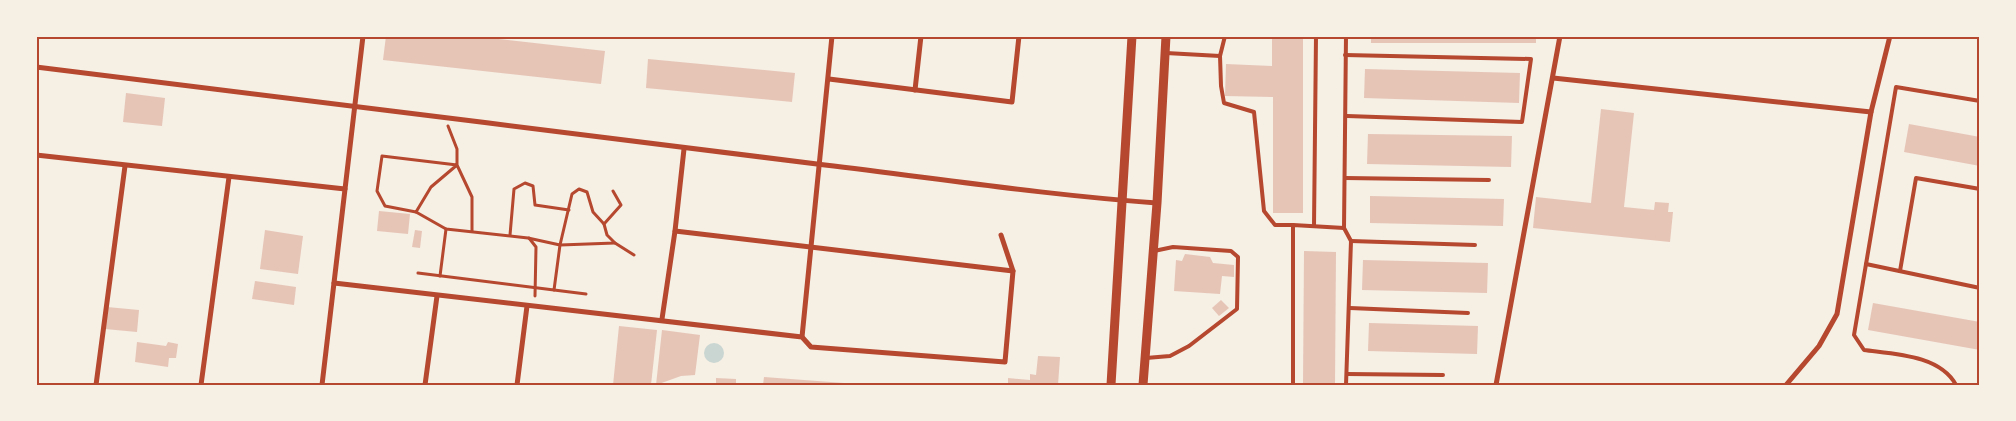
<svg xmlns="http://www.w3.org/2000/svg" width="2016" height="421" font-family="'Open Sans',sans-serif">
  <rect width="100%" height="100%" fill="#f6efe4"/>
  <circle fill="#c9d6d2" cx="714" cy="353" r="10"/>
  <g fill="#e6c5b7">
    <polygon points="386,36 472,36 605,51 601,84 383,60"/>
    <polygon points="1272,36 1303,36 1303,213 1273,213 1273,97 1225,96 1226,64 1272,66"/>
    <rect x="1371" y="36" width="165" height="7"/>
    <polygon points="648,59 795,73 792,102 646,88"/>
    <polygon points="1365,69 1520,73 1519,103 1364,98"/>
    <polygon points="126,93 165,98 162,126 123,122"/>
    <polygon points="1601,109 1634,113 1624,207 1654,210 1655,202 1669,203 1668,212 1673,212 1670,242 1533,228 1536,197 1591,203"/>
    <polygon points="1909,124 1980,137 1980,166 1904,152"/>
    <polygon points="1368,134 1512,136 1511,167 1367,164"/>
    <polygon points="1370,196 1504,199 1503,226 1370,223"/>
    <polygon points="379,211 410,214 408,234 377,231"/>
    <polygon points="265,230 303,236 298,274 260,269"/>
    <polygon points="415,230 422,231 420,248 412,247"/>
    <polygon points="1304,251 1336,252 1335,385 1303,385"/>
    <polygon points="1185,254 1210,257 1213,263 1234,265 1234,277 1222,276 1220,294 1174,291 1176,260 1182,261"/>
    <polygon points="1363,260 1488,263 1487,293 1362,290"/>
    <polygon points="255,281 296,287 294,305 252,299"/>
    <polygon points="1221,300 1229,308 1219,316 1212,308"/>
    <polygon points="1873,303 1980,322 1980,350 1868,330"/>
    <polygon points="107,307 139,310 137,332 105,329"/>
    <polygon points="1369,323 1478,326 1477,354 1368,351"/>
    <polygon points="619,326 657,330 651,385 613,385"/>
    <polygon points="662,330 700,335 695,375 681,376 656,385"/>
    <polygon points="137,342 166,346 168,342 178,344 176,358 169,358 168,367 135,362"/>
    <polygon points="1038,356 1060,357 1058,385 1008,385 1008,378 1030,380 1030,374 1036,375"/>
    <polygon points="764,377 844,383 844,385 763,385"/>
    <polygon points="716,378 736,379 736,385 716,385"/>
  </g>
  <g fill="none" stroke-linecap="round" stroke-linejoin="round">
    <g stroke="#b5482f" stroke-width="3">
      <polyline points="448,126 457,149 457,165 382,156 377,191 385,206 416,212 431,187 457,165 472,197 472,231"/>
      <polyline points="416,212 446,229 528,238 560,245 572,194 579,189 587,192 593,212 604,224"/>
      <polyline points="510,235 514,189 525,183 533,186 535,205 569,210"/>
      <polyline points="529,238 536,247 535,296"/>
      <polyline points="615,243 634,255"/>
      <polyline points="418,273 554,290 560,245 615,243 607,235 604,224 621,205 613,191"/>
      <polyline points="440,276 446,229"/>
      <polyline points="554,290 586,294"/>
    </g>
    <g stroke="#b5482f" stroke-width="4">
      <polyline points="1971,36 1980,37"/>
      <polyline points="1166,53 1220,56 1225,36"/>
      <polyline points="1345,55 1531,59 1522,122 1347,116"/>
      <polyline points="1220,56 1221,86 1224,103 1254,112 1264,211 1275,225 1293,225"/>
      <polyline points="1345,178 1489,180"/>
      <polyline points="1314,226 1316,36"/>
      <polyline points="1351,241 1475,245"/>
      <polyline points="1866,264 1980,288"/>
      <polyline points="1900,271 1916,178 1980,189"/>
      <polyline points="1350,308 1468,313"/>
      <polyline points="1146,358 1170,356 1189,346 1237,309 1238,257 1231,251 1173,247 1154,251"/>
      <polyline points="1347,374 1443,375"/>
      <polyline points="1293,385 1293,225 1344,228"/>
      <polyline points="1346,385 1351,241 1344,228 1346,36"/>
      <path d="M1956 385C1940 355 1894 354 1864 350L1854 335 1896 87 1980 101"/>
    </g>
    <g stroke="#b5482f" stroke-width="5">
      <path d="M36 67C299 98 562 133 825 165 935 178 1046 195 1157 203"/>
      <polyline points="1553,78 1871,112"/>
      <polyline points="829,79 1012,102 1019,36"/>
      <polyline points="915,90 921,36"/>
      <polyline points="36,155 345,189"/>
      <polyline points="675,231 1013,271"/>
      <polyline points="334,283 802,337 811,347 1005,362 1013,271 1001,235"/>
      <polyline points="662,319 675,231 684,149"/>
      <polyline points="802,337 832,36"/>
      <polyline points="96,385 125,166"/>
      <polyline points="201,385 229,177"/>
      <polyline points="322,385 363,36"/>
      <polyline points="425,385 437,296"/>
      <polyline points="517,385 527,306"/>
      <polyline points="1496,385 1560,36"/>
      <polyline points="1786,385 1819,346 1837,314 1871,112 1890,36"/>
    </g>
    <g stroke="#b5482f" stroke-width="9">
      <polyline points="1111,385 1132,36"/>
      <polyline points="1143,385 1157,203 1166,36"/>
    </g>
  </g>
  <rect width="2016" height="421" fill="none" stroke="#f6efe4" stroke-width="75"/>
  <rect x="38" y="38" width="1940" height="346" fill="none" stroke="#b5482f" stroke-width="2"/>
</svg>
